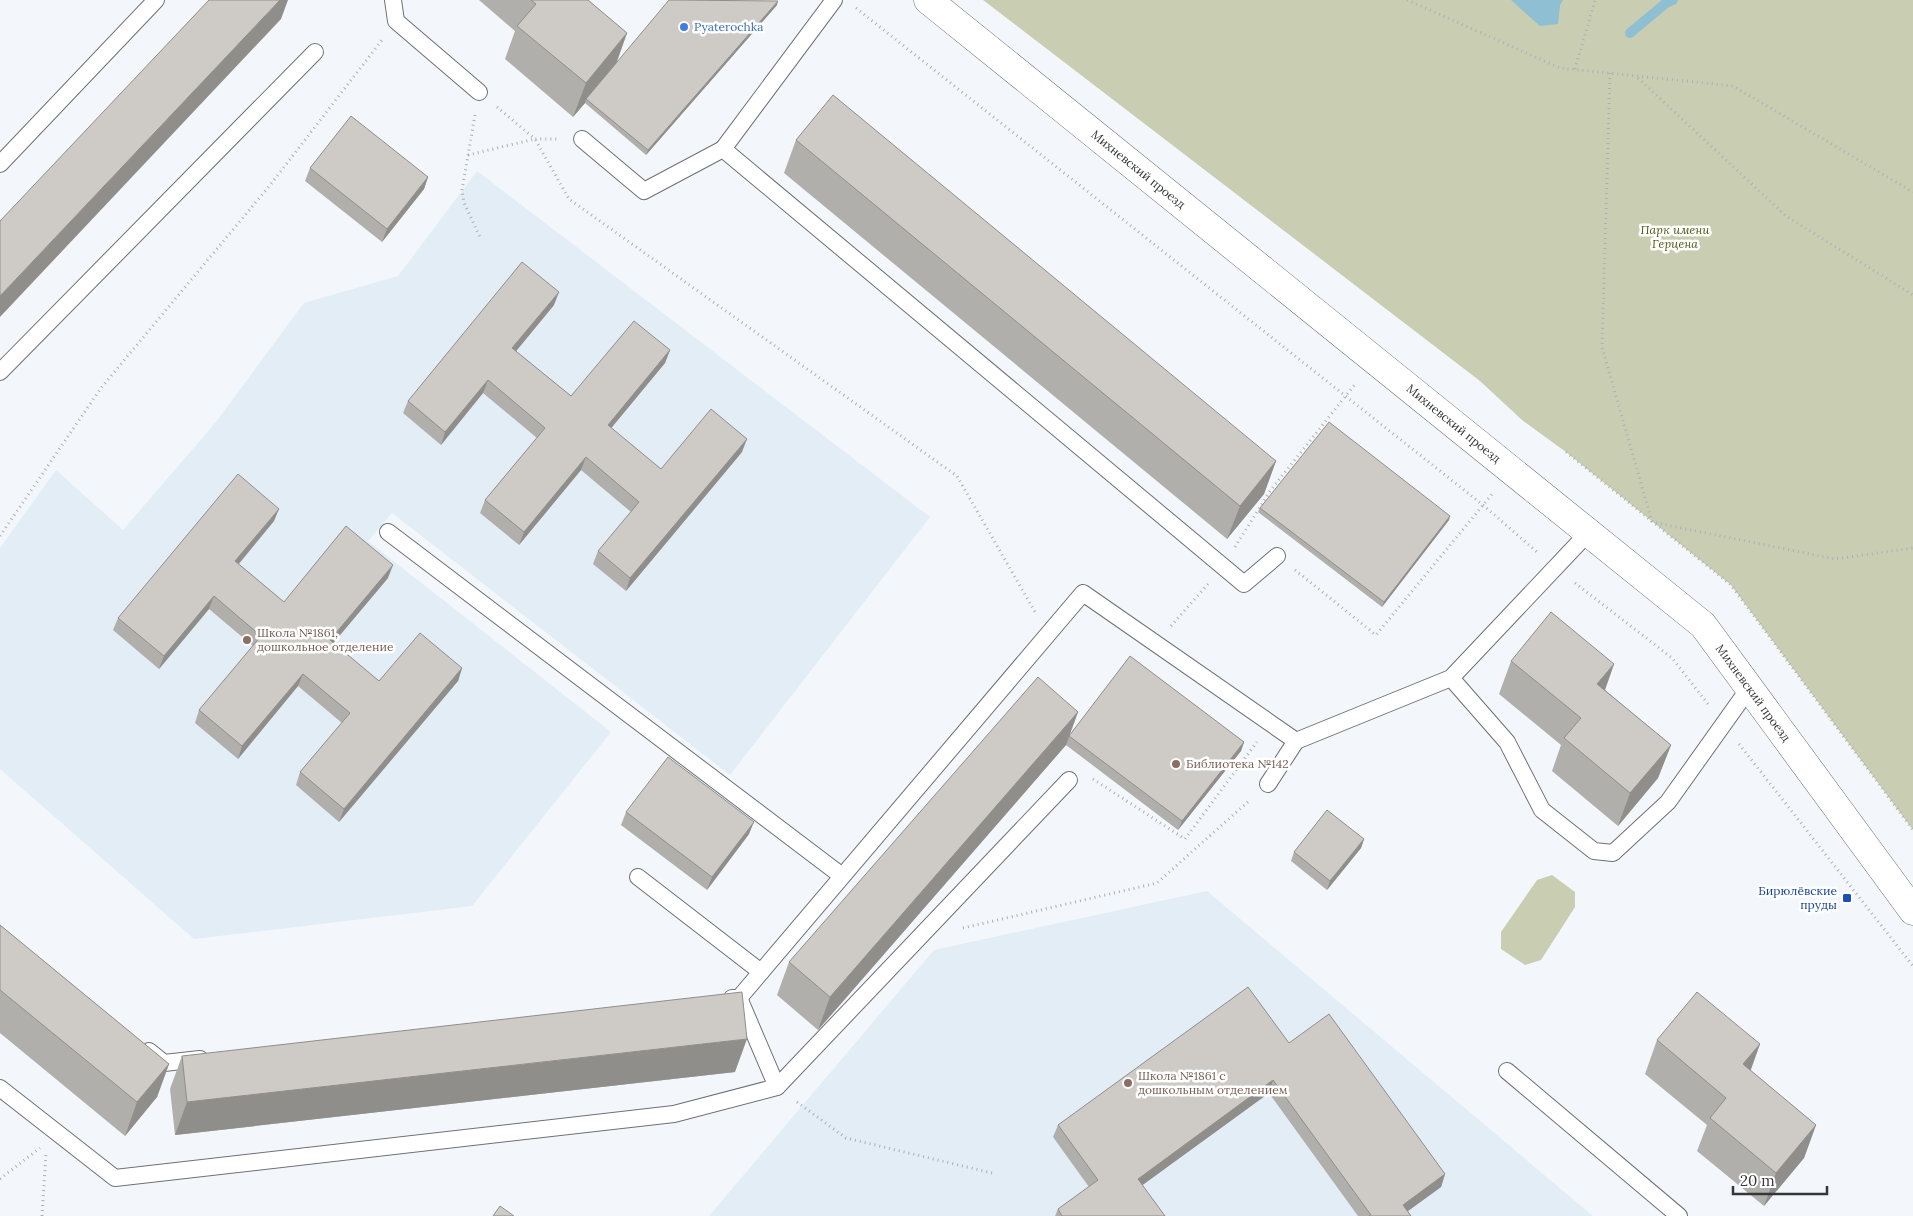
<svg xmlns="http://www.w3.org/2000/svg" width="1913" height="1216" font-family="Lora,serif">
  <rect width="100%" height="100%" fill="#f3f7fb"/>
  <g fill="#e2edf6">
    <polygon points="477,171 930,517 730,775 392,513 368,541 611,732 472,906 194,939 0,769 0,548 56,470 123,530 216,422 304,303 398,276"/>
    <polygon points="1207,891 1593,1216 709,1216 934,950"/>
  </g>
  <g fill="#c9cdb2">
    <polygon points="983,0 1913,0 1913,830 1731,585 1566,452 1522,420 1480,381"/>
    <polygon points="1552,875 1575,892 1575,907 1541,960 1525,965 1501,949 1501,932 1537,880"/>
  </g>
  <polygon fill="#8ebfd2" points="1511,0 1563,0 1560,5 1558,24 1540,26"/>
  <g fill="none" stroke-linecap="round" stroke-linejoin="round">
    <polyline stroke="#8ebfd2" stroke-width="10" points="1630,33 1666,3 1673,0"/>
    <defs>
      <g id="service">
        <polyline points="393,0 396,21 479,92"/>
        <polyline points="834,0 723,149 1244,584 1277,556"/>
        <polyline points="582,139 644,191 723,149"/>
        <polyline points="0,164 156,0"/>
        <polyline points="0,372 315,52"/>
        <polyline points="388,532 842,876"/>
        <polyline points="1451,678 1507,742 1542,810 1594,851 1613,853 1668,802 1750,687"/>
        <polyline points="1296,741 1451,678 1588,533"/>
        <polyline points="638,877 761,972"/>
        <polyline points="739,998 1083,593 1296,741 1268,784"/>
        <polyline points="149,1051 164,1063 200,1059"/>
        <polyline points="1507,1071 1679,1216"/>
        <polyline points="777,1087 1069,780"/>
        <polyline points="0,1088 115,1178 674,1114 777,1087 739,998 732,998"/>
      </g>
      <g id="minor">
        <path id="s1" d="M928 0 1703 625 1913 911"/>
      </g>
    </defs>
    <use href="#service" stroke="#6d7174" stroke-width="18"/>
    <use href="#minor" stroke="#6d7174" stroke-width="29"/>
    <g stroke="#adb0b3" stroke-width="3" stroke-dasharray="1 4" stroke-linecap="butt">
      <polyline points="1407,0 1560,68 1733,86 1913,192"/>
      <polyline points="856,8 1483,505 1537,552"/>
      <polyline points="1575,69 1595,0"/>
      <polyline points="1610,73 1602,347 1652,522 1835,559 1913,548"/>
      <polyline points="1638,78 1786,216 1913,295"/>
      <polyline points="497,107 535,139 559,139"/>
      <polyline points="475,115 462,190 464,203 480,237"/>
      <polyline points="468,155 535,139 569,199 957,476 1035,612"/>
      <polyline points="1566,452 1731,585 1913,830"/>
      <polyline points="0,536 101,388 271,184 382,40"/>
      <polyline points="1235,547 1270,491 1356,383"/>
      <polyline points="1295,570 1376,635 1493,493"/>
      <polyline points="1575,583 1672,658 1708,704"/>
      <polyline points="1171,626 1208,584"/>
      <polyline points="1739,744 1913,966"/>
      <polyline points="1093,779 1185,839 1257,742"/>
      <polyline points="963,928 1157,883 1250,800"/>
      <polyline points="797,1102 846,1138 992,1173"/>
      <polyline points="0,1179 40,1148"/>
      <polyline points="42,1216 46,1154"/>
    </g>
    <use href="#service" stroke="#fff" stroke-width="16"/>
    <use href="#minor" stroke="#fff" stroke-width="28"/>
  </g>
  <g fill="#b1afab">
    <polygon points="479,0 588,0 627,33 617,62 777,5 646,155 585,103 573,117 505,59 515,31"/>
    <polygon points="796,140 1276,461 1264,494 1227,539 784,173"/>
    <polygon points="310,168 428,177 424,189 382,242 305,181"/>
    <polygon points="554,305 516,351 571,396 670,350 665,363 611,428 661,469 742,452 626,591 593,564 598,551 631,512 581,470 519,545 480,513 485,500 537,438 483,393 441,445 403,413 408,401"/>
    <polygon points="1260,508 1449,520 1382,607 1258,512"/>
    <polygon points="274,521 239,564 284,602 388,578 333,643 379,681 462,668 458,681 339,822 296,785 300,772 342,723 298,686 238,759 195,723 199,710 253,646 209,609 159,669 113,630 118,618"/>
    <polygon points="1511,661 1614,664 1605,690 1671,745 1658,778 1618,826 1552,771 1561,745 1499,694"/>
    <polygon points="1078,712 1069,736 1244,742 1241,751 1178,830 1066,745 818,1030 777,995 789,962"/>
    <polygon points="626,812 749,834 707,890 621,825"/>
    <polygon points="1364,839 1361,848 1327,890 1291,861 1294,852"/>
    <polygon points="0,925 169,1064 157,1097 125,1136 0,1033"/>
    <polygon points="1657,1040 1760,1044 1750,1070 1816,1125 1804,1158 1764,1206 1697,1151 1707,1125 1645,1074"/>
    <polygon points="1289,1043 1445,1174 1441,1187 1408,1211 1411,1216 1358,1216 1269,1093 1142,1185 1165,1216 1055,1216 1058,1209 1089,1187 1053,1137 1058,1125"/>
    <polygon points="182,1056 735,1072 175,1135 170,1089"/>
  </g>
  <g fill="#908e8b">
    <polygon points="280,0 288,0 281,19 0,317 0,296"/>
    <polygon points="778,1 777,5 646,155 648,150"/>
    <polygon points="627,33 615,66 586,99 585,103 573,117 586,83"/>
    <polygon points="428,177 424,189 382,242 387,229"/>
    <polygon points="559,292 554,305 508,361 512,348"/>
    <polygon points="670,350 665,363 603,438 608,425"/>
    <polygon points="488,380 483,393 441,445 445,432"/>
    <polygon points="747,439 742,452 626,591 630,578"/>
    <polygon points="586,457 581,470 519,545 524,532"/>
    <polygon points="1276,461 1264,494 1227,539 1240,506"/>
    <polygon points="279,509 274,521 230,574 235,561"/>
    <polygon points="1450,516 1449,520 1382,607 1384,602"/>
    <polygon points="393,565 388,578 325,653 330,640"/>
    <polygon points="214,596 209,609 159,669 164,656"/>
    <polygon points="1614,664 1602,698 1597,684"/>
    <polygon points="462,668 458,681 339,822 344,809"/>
    <polygon points="303,674 298,686 238,759 242,746"/>
    <polygon points="1078,712 1066,745 818,1030 830,997"/>
    <polygon points="1244,742 1241,751 1178,830 1182,821"/>
    <polygon points="1671,745 1658,778 1618,826 1630,793"/>
    <polygon points="754,822 749,834 707,890 712,877"/>
    <polygon points="1364,839 1361,848 1327,890 1330,881"/>
    <polygon points="747,1039 735,1072 175,1135 187,1102"/>
    <polygon points="1760,1044 1748,1078 1743,1064"/>
    <polygon points="169,1064 157,1097 125,1136 137,1102"/>
    <polygon points="1273,1080 1269,1093 1133,1192 1138,1179"/>
    <polygon points="1816,1125 1804,1158 1764,1206 1776,1173"/>
    <polygon points="1445,1174 1441,1187 1401,1216 1403,1205"/>
  </g>
  <g fill="#cecbc7" stroke="#908e8b">
    <polygon points="209,0 280,0 0,296 0,221"/>
    <polygon points="531,0 588,0 627,33 586,83 517,26 536,4"/>
    <polygon points="669,0 778,1 648,150 586,99"/>
    <polygon points="833,95 1276,461 1240,506 796,140"/>
    <polygon points="351,116 428,177 387,229 310,168"/>
    <polygon points="522,262 559,292 512,348 571,396 634,321 670,350 608,425 661,469 711,409 747,439 630,578 598,551 639,502 586,457 524,532 485,500 545,428 488,380 445,432 408,401"/>
    <polygon points="1329,422 1450,516 1384,602 1260,508"/>
    <polygon points="238,474 279,509 235,561 284,602 346,526 393,565 330,640 379,681 420,633 462,668 344,809 300,772 350,713 303,674 242,746 199,710 261,636 214,596 164,656 118,618"/>
    <polygon points="1551,612 1614,664 1597,684 1671,745 1630,793 1564,738 1581,718 1511,661"/>
    <polygon points="1130,656 1244,742 1182,821 1069,736"/>
    <polygon points="1038,677 1078,712 830,997 789,962"/>
    <polygon points="668,757 754,822 712,877 626,812"/>
    <polygon points="1327,810 1364,839 1330,881 1294,852"/>
    <polygon points="0,925 169,1064 137,1102 0,990"/>
    <polygon points="1248,987 1289,1043 1329,1014 1445,1174 1403,1205 1411,1216 1369,1216 1371,1215 1273,1080 1138,1179 1165,1216 1062,1216 1058,1209 1098,1180 1058,1125"/>
    <polygon points="742,992 747,1039 187,1102 182,1056"/>
    <polygon points="1697,992 1760,1044 1743,1064 1816,1125 1776,1173 1710,1118 1726,1098 1657,1040"/>
    <polygon points="500,1206 514,1216 493,1216"/>
  </g>
  <circle fill="#3f7fe0" stroke="#fff" stroke-width="2" cx="684" cy="27" r="5"/>
  <g fill="#8d6e63" stroke="#fff" stroke-width="2">
    <circle cx="247" cy="640" r="5"/>
    <circle cx="1176" cy="764" r="5"/>
    <circle cx="1128" cy="1083" r="5"/>
  </g>
  <rect fill="#1a4fb4" stroke="#fff" stroke-width="2" x="1842" y="893" width="10" height="10" rx="2.5"/>
  <g text-anchor="middle" stroke-width="5" stroke-linejoin="round" paint-order="stroke">
    <g font-size="12" fill="#366cbe" stroke="#fff" text-anchor="start">
      <text x="694" y="31">Pyaterochka</text>
    </g>
    <g font-size="12" fill="#343637" stroke="#fff">
      <text dy="4" stroke="none"><textPath href="#s1" startOffset="270">Михневский проезд</textPath></text>
      <text dy="4" stroke="none"><textPath href="#s1" startOffset="675">Михневский проезд</textPath></text>
      <text dy="4" stroke="none"><textPath href="#s1" startOffset="1080">Михневский проезд</textPath></text>
    </g>
    <g font-size="12" font-style="italic" fill="#515713" stroke="#fff">
      <text x="1675" y="234">Парк имени<tspan x="1675" dy="14">Герцена</tspan></text>
    </g>
    <g font-size="12" fill="#785e54" stroke="#fff" text-anchor="start">
      <text x="257" y="637">Школа №1861,<tspan x="257" dy="14">дошкольное отделение</tspan></text>
      <text x="1186" y="768">Библиотека №142</text>
      <text x="1138" y="1080">Школа №1861 с<tspan x="1138" dy="14">дошкольным отделением</tspan></text>
    </g>
    <g font-size="12" fill="#164399" stroke="#fff" text-anchor="end">
      <text x="1837" y="895">Бирюлёвские<tspan x="1837" dy="14">пруды</tspan></text>
    </g>
  </g>
  <path d="M1733 1186v8h94v-8" fill="none" stroke="#343637" stroke-width="2.5"/>
  <text x="1740" y="1186" font-size="15" fill="#343637" stroke="#ffffff" stroke-width="4" paint-order="stroke">20 m</text>
</svg>
